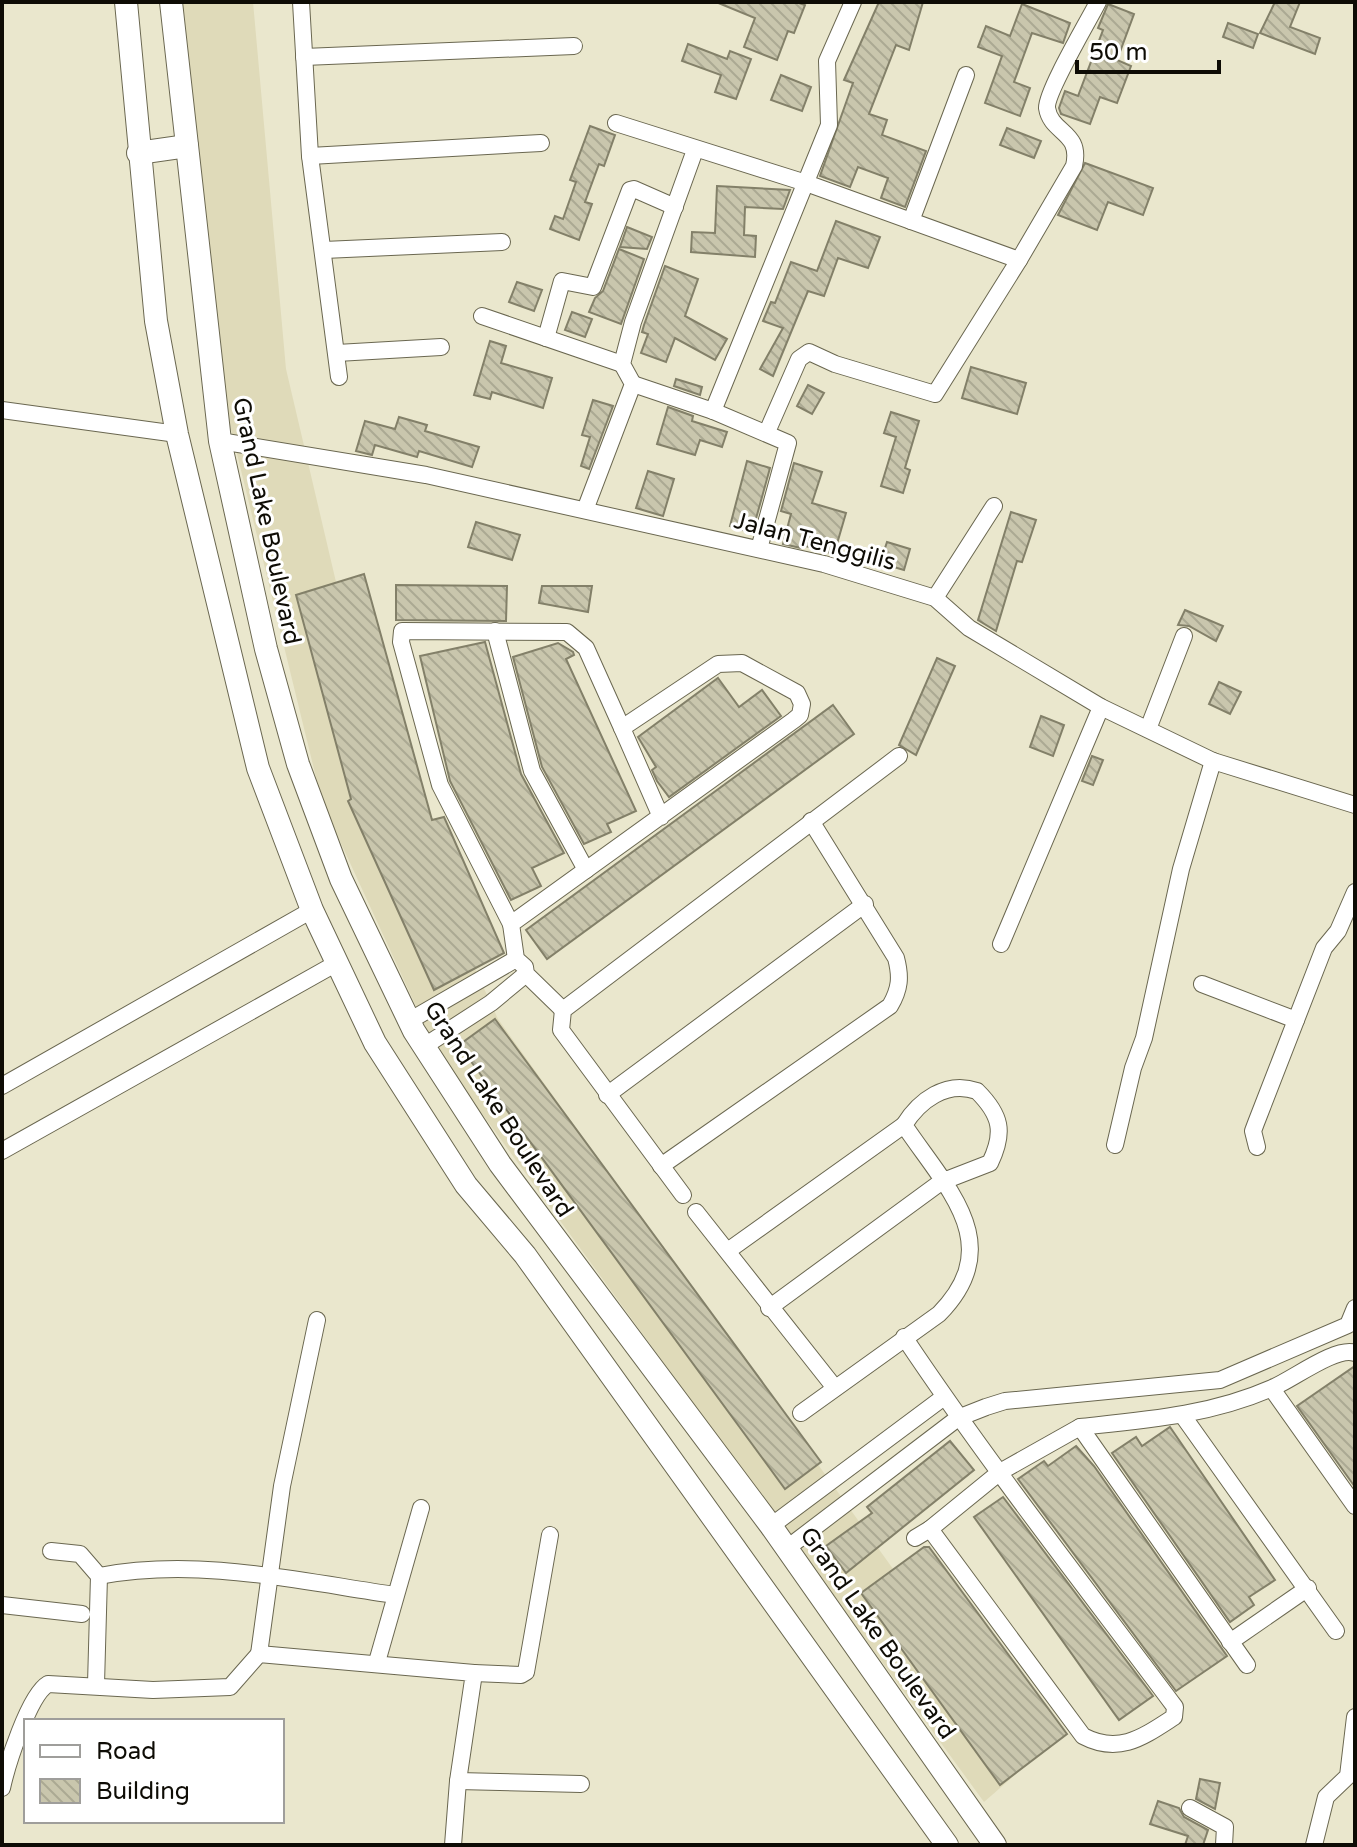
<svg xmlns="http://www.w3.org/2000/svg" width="1357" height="1847" font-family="'Varela Round',sans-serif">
  <defs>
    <pattern id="building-back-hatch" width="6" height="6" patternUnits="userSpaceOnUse" patternTransform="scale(2)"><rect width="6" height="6" fill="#c9c6ad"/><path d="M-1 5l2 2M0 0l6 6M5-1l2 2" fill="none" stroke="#aba993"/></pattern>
  </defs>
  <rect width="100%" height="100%" fill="#eae7cd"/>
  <polygon fill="#dfdab9" points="183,2 253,2 286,369 336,582 392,788 498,1019 1031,1761 984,1802 437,1052 322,802 218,376"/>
  <g fill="url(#building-back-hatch)" stroke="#838069" stroke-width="2">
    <polygon points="716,2 796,2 805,5 794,33 788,31 777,60 744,47 755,18"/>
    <polygon points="879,2 923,2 909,50 896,45 869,114 887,120 882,135 926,151 905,207 881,198 888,178 858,167 850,187 820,176 853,83 844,80"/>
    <polygon points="1275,2 1300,2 1290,27 1320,38 1315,54 1260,33"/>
    <polygon points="1022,4 1070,23 1063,43 1032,33 1014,82 1030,88 1020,116 985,103 1002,56 978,47 986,26 1010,36"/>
    <polygon points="1108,4 1134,14 1117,60 1131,66 1117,103 1100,97 1090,124 1061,114 1059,108 1065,91 1078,96 1103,30 1098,28"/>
    <polygon points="1228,23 1258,34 1253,48 1223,37"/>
    <polygon points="688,44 727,59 730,51 751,59 736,99 715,92 721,75 682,61"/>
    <polygon points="781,75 811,87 802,111 771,100"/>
    <polygon points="590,126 615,135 604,166 599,164 585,202 592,204 579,240 550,229 555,216 563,219 576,182 570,180"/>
    <polygon points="1007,128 1041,141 1034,158 1000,145"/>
    <polygon points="1085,163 1153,188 1143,215 1108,202 1097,230 1058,215"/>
    <polygon points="717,186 790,190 783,209 745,207 744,235 756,236 755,257 691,252 692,232 715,233"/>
    <polygon points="836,221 880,237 868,268 838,258 824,296 808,291 773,376 760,369 783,328 763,321 771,302 775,303 791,262 817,271"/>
    <polygon points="627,227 652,237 647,249 620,247"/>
    <polygon points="619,249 644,259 621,324 589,312 595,298 603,291"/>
    <polygon points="665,266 698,279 685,316 727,339 715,360 675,338 666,362 641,353 648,334 642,332 644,325"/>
    <polygon points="517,282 542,290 534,311 509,302"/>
    <polygon points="572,312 592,319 585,337 565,330"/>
    <polygon points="490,341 506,346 501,363 552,378 543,408 492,392 490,399 474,395"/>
    <polygon points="971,367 1026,383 1017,414 962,398"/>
    <polygon points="676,379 702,387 700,395 674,386"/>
    <polygon points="808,385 824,393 812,414 797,406"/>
    <polygon points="593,400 613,406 589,469 581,466 590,437 582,435"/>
    <polygon points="668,407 693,416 692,421 727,432 722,447 700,440 695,455 657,444"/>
    <polygon points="891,412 919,421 905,468 910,470 903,493 881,486 896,437 884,433"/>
    <polygon points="399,417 427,425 425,431 479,447 472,467 419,451 417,457 375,445 372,455 356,451 365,421 395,429"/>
    <polygon points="747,461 770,468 752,533 730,526"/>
    <polygon points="794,463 822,472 812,503 846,513 834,554 802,545 801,548 783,544 791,514 781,511"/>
    <polygon points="648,471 674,479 663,516 636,508"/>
    <polygon points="1011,512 1036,520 1022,562 1017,561 996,631 978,620"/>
    <polygon points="476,522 520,535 512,560 468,547"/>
    <polygon points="887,542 910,549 904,570 880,563"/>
    <polygon points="364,574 432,820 444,817 504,953 434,990 348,801 351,799 296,595"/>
    <polygon points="396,585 507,586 506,621 396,620"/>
    <polygon points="542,586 592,586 588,612 539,603"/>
    <polygon points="1185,610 1223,626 1216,641 1189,626 1178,625"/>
    <polygon points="485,642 521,774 564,853 532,868 541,886 511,900 450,781 420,656"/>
    <polygon points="558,643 573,652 574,655 566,659 636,811 607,824 611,832 584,844 542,767 513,657"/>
    <polygon points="937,658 955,666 916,755 899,745"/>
    <polygon points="718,678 739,707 762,690 781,716 669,797 657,781 652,770 656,767 638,737"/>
    <polygon points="1219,682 1241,692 1230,714 1209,704"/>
    <polygon points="833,705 854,734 547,959 526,930"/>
    <polygon points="1041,716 1064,725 1053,756 1030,747"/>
    <polygon points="1092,756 1103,760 1093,785 1082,781"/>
    <polygon points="495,1019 821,1462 785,1489 459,1045"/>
    <polygon points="1355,1366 1355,1487 1297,1406"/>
    <polygon points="1170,1427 1275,1580 1249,1597 1254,1605 1230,1622 1112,1453 1136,1437 1142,1446"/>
    <polygon points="950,1441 974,1470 846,1573 826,1546 872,1513 867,1507"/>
    <polygon points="1076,1446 1094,1466 1227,1656 1176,1691 1018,1479 1044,1461 1048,1466"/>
    <polygon points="1003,1497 1153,1696 1119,1720 974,1517"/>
    <polygon points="924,1547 929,1547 1067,1734 1000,1785 861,1593"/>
    <polygon points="1200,1779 1220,1783 1215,1809 1196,1799"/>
    <polygon points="1158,1801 1179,1808 1184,1817 1208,1830 1203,1845 1185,1845 1188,1836 1150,1824"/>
  </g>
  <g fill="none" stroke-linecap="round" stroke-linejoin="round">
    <defs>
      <g id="street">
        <polyline points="301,2 310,156 339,377"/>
        <polyline points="304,57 574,46"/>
        <polyline points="616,123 806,183 1019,260 935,394 835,364 809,352 799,359 767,432"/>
        <polyline points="310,156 541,143"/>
        <polyline points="911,221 966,75"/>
        <polyline points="324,250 502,242"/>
        <path d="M1019 260 1074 166C1082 131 1051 134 1047 108 1046 92 1089 20 1098 2"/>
        <polyline points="482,316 622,364"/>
        <polyline points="546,338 562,281 593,287 630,190 634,189 675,207"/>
        <polyline points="337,353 441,347"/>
        <polyline points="633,384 713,411 788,443 759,549"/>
        <polyline points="2,410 177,434"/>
        <polyline points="713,411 829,125 827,61 853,2"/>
        <polyline points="220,441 426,475 824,564 935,598 969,628 1101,707 1213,761 1355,805"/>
        <polyline points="585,510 633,384 622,364 633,322 695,150"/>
        <polyline points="935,598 994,506"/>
        <polyline points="495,631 532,771 586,870"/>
        <polyline points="1148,729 1184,636"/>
        <polyline points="511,924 440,785 401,642 402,631 567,632 586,648 622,728"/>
        <polyline points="1001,944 1101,707"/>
        <polyline points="1202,984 1296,1020"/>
        <path d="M563 1010 526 974 525 967 516 959 511 924C606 856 700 788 794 720L800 715 802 704 797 693 742 663 718 664 622 728 661 817"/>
        <polyline points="409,1021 516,959"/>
        <polyline points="423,1047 491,1003 526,974"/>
        <polyline points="2,1086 312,910"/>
        <polyline points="607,1095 865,904"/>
        <polyline points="1115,1145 1133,1068 1144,1038 1181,869 1213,761"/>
        <polyline points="1257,1147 1253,1131 1256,1123 1324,948 1338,931 1355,892"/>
        <polyline points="2,1151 337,963"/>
        <path d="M661 1166 890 1006C900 989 901 977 896 958L811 821"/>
        <polyline points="683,1195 561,1030 563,1010 899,756"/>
        <polyline points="696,1212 835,1388"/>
        <polyline points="729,1250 904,1125"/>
        <path d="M769 1308 941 1182 990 1163C1005 1132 1001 1115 977 1091 946 1080 919 1101 904 1125 946 1188 1008 1244 939 1314L801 1413"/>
        <path d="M904 1337C989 1464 1084 1585 1175 1707L1174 1717C1143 1737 1119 1755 1083 1736L930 1529 1000 1472 1080 1427 1247 1665"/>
        <polyline points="1272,1389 1355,1506"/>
        <polyline points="1183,1416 1336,1631"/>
        <path d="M1080 1427C1146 1420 1211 1415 1272 1388 1292 1380 1336 1346 1355 1353"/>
        <polyline points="771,1526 944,1397"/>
        <polyline points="915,1538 930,1529"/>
        <polyline points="786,1549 958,1418 986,1407 1005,1401 1220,1380 1348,1325 1355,1308"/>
        <polyline points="51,1551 80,1554 99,1576 96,1684"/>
        <path d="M99 1576C197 1557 298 1581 395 1595"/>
        <polyline points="2,1605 82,1614"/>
        <polyline points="1230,1642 1308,1588"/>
        <polyline points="259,1654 282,1486 317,1320"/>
        <polyline points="377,1662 421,1508"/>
        <polyline points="474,1673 521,1675 526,1672 550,1535"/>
        <polyline points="458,1781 581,1784"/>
        <path d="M2 1788C7 1765 29 1695 48 1684L153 1690 230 1687 259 1654 474 1673 458 1781 453 1845"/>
        <polyline points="1190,1808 1225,1827 1224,1845"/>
        <polyline points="1314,1845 1326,1797 1348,1776 1355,1717"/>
      </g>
      <g id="secondary">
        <polyline points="126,2 156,321 177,434 258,768 312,910 375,1043 466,1185 525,1255 947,1845"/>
        <polyline points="171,2 220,441 266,649 298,764 341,879 414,1031 500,1164 771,1526 995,1845"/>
        <polyline points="138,153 187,146"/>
      </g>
    </defs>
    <use href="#street" stroke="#6a6750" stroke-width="18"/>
    <use href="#secondary" stroke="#6a6750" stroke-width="24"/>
    <use href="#street" stroke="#fff" stroke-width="16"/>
    <use href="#secondary" stroke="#fff" stroke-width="22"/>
  </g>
  <g text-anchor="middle" stroke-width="6" stroke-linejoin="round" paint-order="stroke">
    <g font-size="24" fill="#0e0c05" stroke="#fff">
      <text transform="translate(267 521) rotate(78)" y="8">Grand Lake Boulevard</text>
      <text transform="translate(815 541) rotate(15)" y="8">Jalan Tenggilis</text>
      <text transform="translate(499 1109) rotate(57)" y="8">Grand Lake Boulevard</text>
      <text transform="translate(878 1633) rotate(55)" y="8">Grand Lake Boulevard</text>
    </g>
  </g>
  <rect width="1357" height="1847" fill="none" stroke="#0e0c05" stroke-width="8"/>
  <rect x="24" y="1719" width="260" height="104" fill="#ffffff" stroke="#9f9e9b" stroke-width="2"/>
  <rect x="40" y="1745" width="40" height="12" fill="#ffffff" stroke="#9f9e9b" stroke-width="2"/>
  <text x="96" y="1759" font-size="24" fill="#0e0c05">Road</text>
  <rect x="40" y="1779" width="40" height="24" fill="url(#building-back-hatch)" stroke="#9f9e9b" stroke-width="2"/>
  <text x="96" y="1799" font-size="24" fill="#0e0c05">Building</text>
  <path d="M1077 60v12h142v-12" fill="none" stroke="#0e0c05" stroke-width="4"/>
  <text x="1089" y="60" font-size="24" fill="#0e0c05" stroke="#ffffff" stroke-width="6" paint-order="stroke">50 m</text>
</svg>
